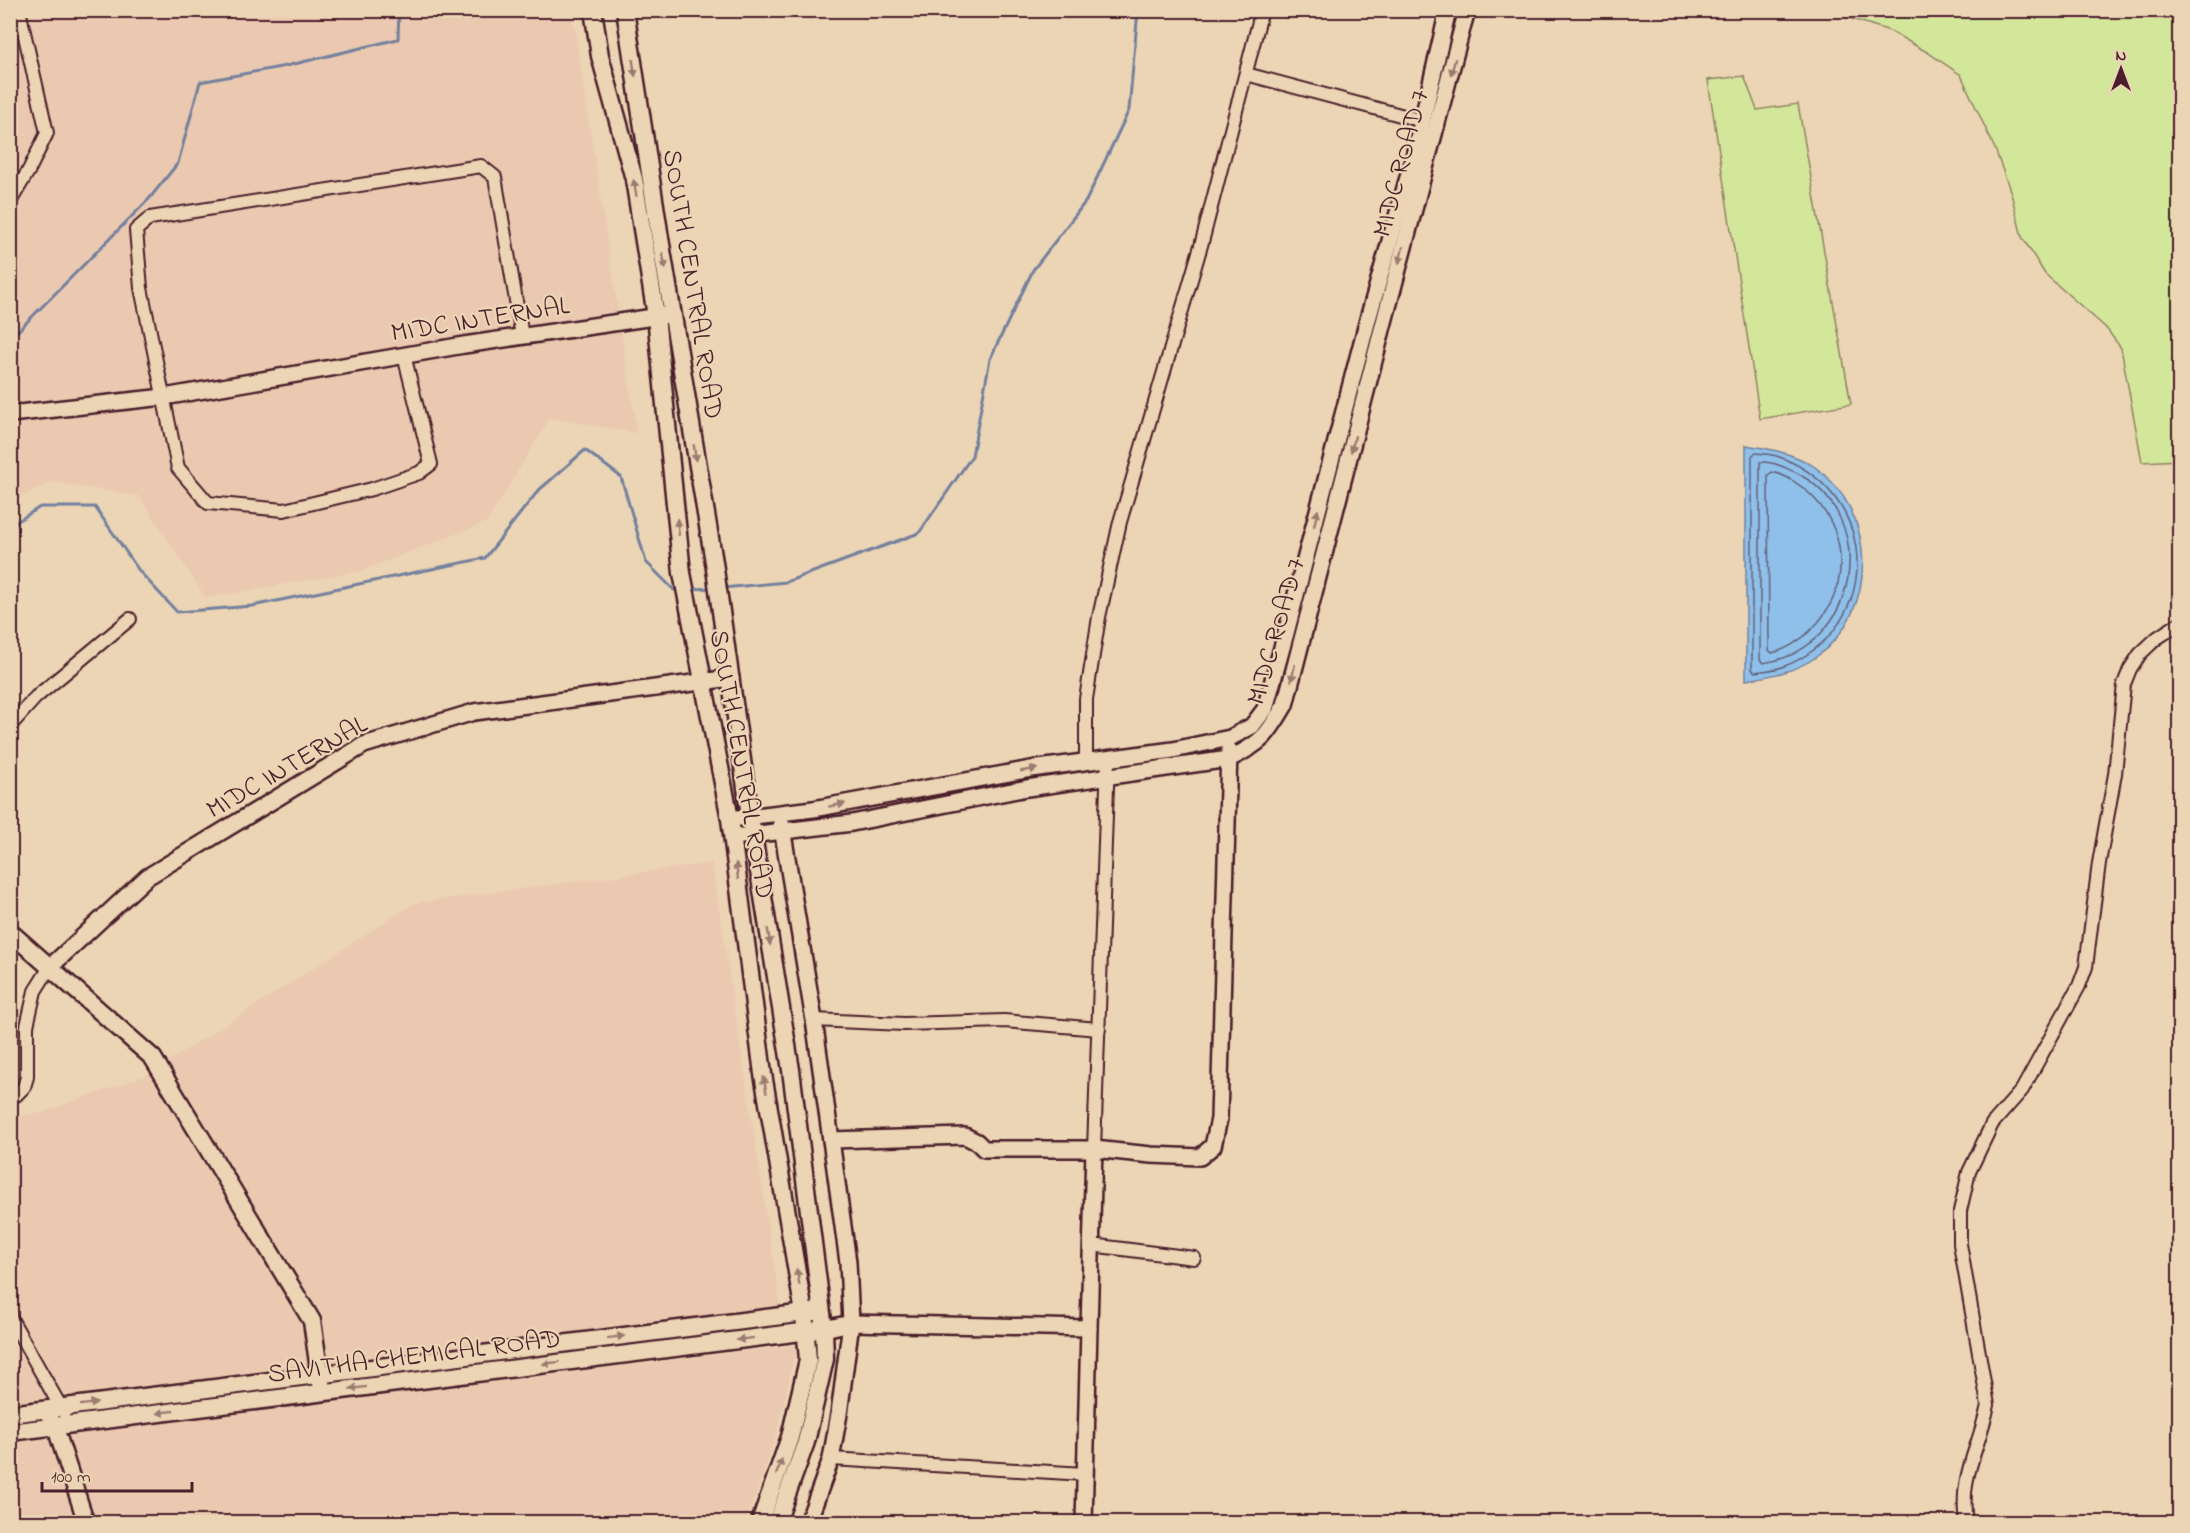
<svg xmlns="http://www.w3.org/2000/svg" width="2190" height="1533" font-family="'Indie Flower',sans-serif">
  <rect width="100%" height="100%" fill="#ecd5b4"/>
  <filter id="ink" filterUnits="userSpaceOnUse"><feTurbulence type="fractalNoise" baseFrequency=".0167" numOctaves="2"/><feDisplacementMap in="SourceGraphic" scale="12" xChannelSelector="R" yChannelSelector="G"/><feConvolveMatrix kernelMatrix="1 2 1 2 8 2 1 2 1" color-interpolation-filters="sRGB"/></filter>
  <g filter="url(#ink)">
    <g fill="#ebc9b0">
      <polygon points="10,11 572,11 637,433 550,418 487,522 361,571 206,598 139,496 51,482 11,501"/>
      <polygon points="712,863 781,1309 11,1402 11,1116 41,1113 145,1076 415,903"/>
      <polygon points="797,1345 776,1437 746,1522 11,1522 10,1441"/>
    </g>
    <g fill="#d3e79b" stroke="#8e8363" stroke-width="1.5">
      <polygon points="1827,11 2179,11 2179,460 2142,462 2121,348 2106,328 2045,274 2022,237 2011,193 1995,149 1961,75 1927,52 1890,31"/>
      <polygon points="1744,76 1757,110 1798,104 1851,404 1760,419 1708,80"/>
    </g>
    <path fill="#8ec0ea" stroke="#73809e" stroke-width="1.5" d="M1746 445C1770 449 1794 453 1815 467 1878 512 1879 612 1816 657 1795 672 1771 676 1746 680Z"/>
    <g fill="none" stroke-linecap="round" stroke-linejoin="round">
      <g stroke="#655f77" stroke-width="1.5">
        <path d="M1755 453C1764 454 1774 454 1782 458 1881 497 1883 629 1782 667 1774 670 1764 671 1755 672L1752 669V456Z"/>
        <path d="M1760 462C1773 461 1783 467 1795 472 1882 516 1859 649 1763 663L1760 660Z"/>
        <path d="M1772 472C1786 475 1801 485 1811 495 1850 534 1850 591 1811 630 1801 640 1786 650 1772 653L1769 650 1768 475Z"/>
      </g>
      <g stroke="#73809e" stroke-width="3">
        <polyline points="10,339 149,199 178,163 200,82 286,66 398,39 399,10"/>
        <polyline points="10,526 40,507 95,507 140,572 177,612 252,606 485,558 538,491 585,450 621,477 646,562 674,590 679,590"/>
        <polyline points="722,588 786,582 919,533 972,456 990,359 1033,270 1086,201 1129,110 1138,10"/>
        <polyline points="692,589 712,588"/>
      </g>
      <defs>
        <g id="minor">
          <polyline points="1246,74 1423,121"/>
          <polyline points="10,202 29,170 47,133 19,10"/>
          <polyline points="404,355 431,464 419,473 372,489 284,510 208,503 178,468 141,288 136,230 150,218 481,166 495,177 522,336"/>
          <polyline points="10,726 36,697 130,619"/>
          <polyline points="1086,763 1086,699 1099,617 1120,522 1202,242 1262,10"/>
          <polyline points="814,1020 904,1024 1004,1021 1099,1029"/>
          <polyline points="10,1097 16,1095 24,1087 27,1077 27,1026 35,991 50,967"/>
          <polyline points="1094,1149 1108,759"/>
          <polyline points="1091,1245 1194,1258"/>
          <polyline points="10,1317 64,1413"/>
          <polyline points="831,1459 1085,1474"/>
          <path d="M1966 1522C1959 1476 1979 1449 1988 1405L1960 1244V1211L1969 1172 1992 1124 2022 1090 2079 986 2086 967 2099 863 2115 774 2124 684 2130 669 2140 654 2157 638 2180 623"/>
        </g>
        <g id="tertiary">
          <polyline points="10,414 164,397 464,345 667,315"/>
          <polyline points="730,819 813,809 1031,769 1173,750 1230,738 1252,726 1265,709 1286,633 1368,319 1414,156 1448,10"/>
          <polyline points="781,822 814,1020 831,1140 965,1136 977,1142 984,1149 1094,1149 1089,1328 851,1323 824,1329"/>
          <path d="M733 837 852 823 1027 788 1229 759C1262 743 1267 736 1285 705L1384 322 1467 10"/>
          <polyline points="50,967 147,877 364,745 474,712 731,678"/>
          <polyline points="1094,1149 1151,1155 1200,1157 1213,1146 1219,1119 1229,750"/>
          <polyline points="46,1410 55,1426 86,1522"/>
          <polyline points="808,1522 831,1459 839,1414 851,1323 848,1262 831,1140"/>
          <polyline points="1084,1522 1089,1328"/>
        </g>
        <g id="secondary">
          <polyline points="593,10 600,56 634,179 656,316 682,573 730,819 763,1074 804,1313 808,1360 790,1437 760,1522"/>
          <polyline points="625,10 660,238 714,562 750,816 791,1070 824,1329 825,1359 806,1442 777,1522"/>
          <polyline points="10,932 153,1058 312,1321 321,1383"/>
          <polyline points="10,1414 813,1312"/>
          <polyline points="10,1432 817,1330"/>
        </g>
      </defs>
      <use href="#minor" stroke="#4a1f2b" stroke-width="16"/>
      <use href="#tertiary" stroke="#4a1f2b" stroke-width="20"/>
      <use href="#secondary" stroke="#4a1f2b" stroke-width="21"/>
      <use href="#minor" stroke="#ecd5b4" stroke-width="12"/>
      <use href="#tertiary" stroke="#ecd5b4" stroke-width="15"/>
      <use href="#secondary" stroke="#ecd5b4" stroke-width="16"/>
    </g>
    <defs><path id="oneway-solid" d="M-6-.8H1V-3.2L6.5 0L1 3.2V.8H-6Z" transform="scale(1.5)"/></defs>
    <g fill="#9b7a70">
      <use href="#oneway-solid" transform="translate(1453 67) rotate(105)"/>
      <use href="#oneway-solid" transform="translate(634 68) rotate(81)"/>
      <use href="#oneway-solid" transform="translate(635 188) rotate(-100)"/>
      <use href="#oneway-solid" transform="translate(1401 255) rotate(105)"/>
      <use href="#oneway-solid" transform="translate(664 261) rotate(80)"/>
      <use href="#oneway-solid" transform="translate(1353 444) rotate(104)"/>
      <use href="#oneway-solid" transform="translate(695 453) rotate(81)"/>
      <use href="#oneway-solid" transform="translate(1316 518) rotate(-76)"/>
      <use href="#oneway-solid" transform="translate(678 527) rotate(-96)"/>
      <use href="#oneway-solid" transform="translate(1293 673) rotate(103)"/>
      <use href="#oneway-solid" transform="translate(1029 770) rotate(-9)"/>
      <use href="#oneway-solid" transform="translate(837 805) rotate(-10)"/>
      <use href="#oneway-solid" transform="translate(737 871) rotate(-97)"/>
      <use href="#oneway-solid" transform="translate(769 937) rotate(81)"/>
      <use href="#oneway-solid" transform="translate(765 1085) rotate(-100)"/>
      <use href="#oneway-solid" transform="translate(798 1277) rotate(-100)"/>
      <use href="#oneway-solid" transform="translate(616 1337) rotate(-7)"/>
      <use href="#oneway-solid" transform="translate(745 1339) rotate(173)"/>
      <use href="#oneway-solid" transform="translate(551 1363) rotate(173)"/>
      <use href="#oneway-solid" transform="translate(358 1388) rotate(173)"/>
      <use href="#oneway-solid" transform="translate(89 1404) rotate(-7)"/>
      <use href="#oneway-solid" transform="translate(165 1412) rotate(173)"/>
      <use href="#oneway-solid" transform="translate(779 1467) rotate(-70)"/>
    </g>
  </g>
  <g text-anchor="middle" stroke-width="4.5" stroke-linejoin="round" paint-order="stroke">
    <g font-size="27" fill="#4a1f2b" stroke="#ecd5b4">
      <text transform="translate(1400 163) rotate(-75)" y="9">MIDC ROAD 7</text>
      <text transform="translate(694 284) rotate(81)" y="9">SOUTH CENTRAL ROAD</text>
      <text transform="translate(480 318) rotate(-9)" y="9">MIDC INTERNAL</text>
      <text transform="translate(1275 631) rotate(-74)" y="9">MIDC ROAD 7</text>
      <text transform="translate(743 764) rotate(80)" y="9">SOUTH CENTRAL ROAD</text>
      <text transform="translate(286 766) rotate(-30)" y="9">MIDC INTERNAL</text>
      <text transform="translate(414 1355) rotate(-7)" y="9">SAVITHA CHEMICAL ROAD</text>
    </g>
  </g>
  <rect width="2190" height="1533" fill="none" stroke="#ecd5b4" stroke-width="36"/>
  <rect x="18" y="18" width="2154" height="1497" fill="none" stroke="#4a1f2b" stroke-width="2" filter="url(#ink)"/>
  <g transform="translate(2121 69)" stroke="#ecd5b4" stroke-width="4.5" paint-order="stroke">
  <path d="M0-4.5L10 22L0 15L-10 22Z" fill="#4a1f2b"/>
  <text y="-9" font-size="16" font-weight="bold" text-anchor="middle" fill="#4a1f2b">N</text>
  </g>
  <path d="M42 1482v9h150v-9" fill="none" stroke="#4a1f2b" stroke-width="3"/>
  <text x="51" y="1482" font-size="18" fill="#4a1f2b" stroke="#ecd5b4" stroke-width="4.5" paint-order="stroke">100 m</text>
</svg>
